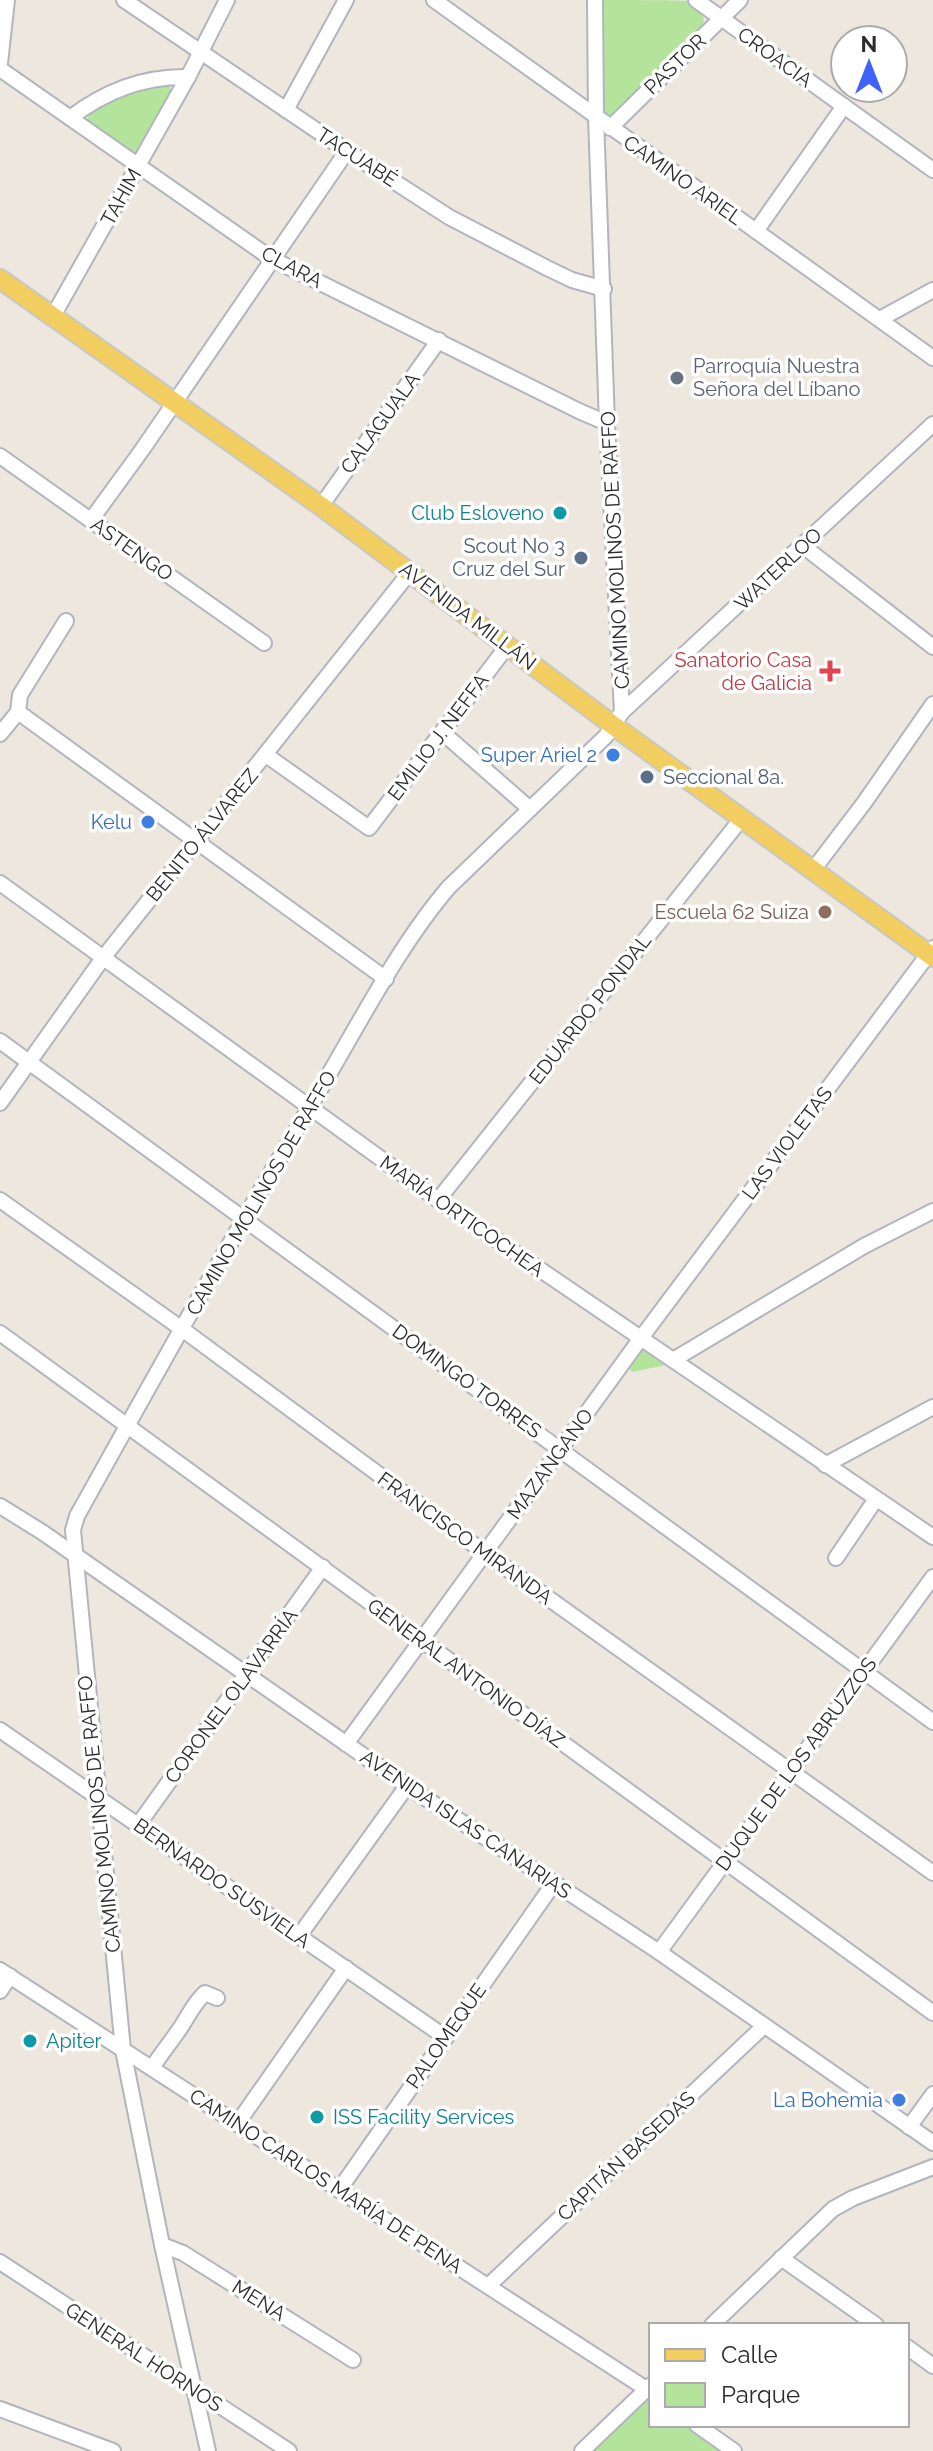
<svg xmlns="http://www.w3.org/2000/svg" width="933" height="2451" font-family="Raleway,sans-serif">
  <rect width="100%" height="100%" fill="#ede7de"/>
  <g fill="#b4e49b">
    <path d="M598 0C614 0 677 0 688 1 699 6 706 15 703 26L616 112 611 116 606 114 601 104Z"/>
    <polygon points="169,84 171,92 137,151 130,153 87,123 88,112 129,90"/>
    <polygon points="642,1347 671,1364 632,1372 627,1365"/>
    <polygon points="646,2401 651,2401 651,2425 688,2425 725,2451 589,2451 640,2403"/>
  </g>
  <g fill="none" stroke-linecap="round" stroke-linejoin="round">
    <defs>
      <g id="minor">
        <polyline points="124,0 347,151 449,217 547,268 572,280 604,289"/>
        <polyline points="434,0 933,358"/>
        <polyline points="696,0 933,170"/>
        <polyline points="0,63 7,0"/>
        <polyline points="0,69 272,259 581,412 607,423"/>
        <polyline points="188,77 227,0"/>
        <polyline points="286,110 346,0"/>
        <polyline points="610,128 740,0"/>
        <polyline points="756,231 844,106"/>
        <path d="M53 316 188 77C143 76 105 91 70 118"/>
        <polyline points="880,319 933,290"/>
        <polyline points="0,456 264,643"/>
        <polyline points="321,506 439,340"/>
        <polyline points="91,520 142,450 347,151"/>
        <polyline points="803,546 933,647"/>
        <polyline points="18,712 386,979"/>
        <polyline points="622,712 933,424"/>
        <polyline points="443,733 530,809"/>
        <polyline points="0,734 18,712 20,695 66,621"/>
        <polyline points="266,755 369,828 508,645"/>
        <polyline points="813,870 864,803 933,704"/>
        <polyline points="0,883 438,1200 933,1537"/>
        <polyline points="0,1041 933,1722"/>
        <polyline points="0,1103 103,958 410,572"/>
        <polyline points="0,1200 182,1329 485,1553 933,1873"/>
        <polyline points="438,1200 742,818"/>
        <polyline points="0,1333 933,2013"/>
        <polyline points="673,1360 864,1246 933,1211"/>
        <polyline points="825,1465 933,1407"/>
        <polyline points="0,1506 42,1532 407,1786 659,1952 933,2143"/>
        <polyline points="836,1558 876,1499"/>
        <polyline points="0,1730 445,2037"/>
        <polyline points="346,1744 641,1338 933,948"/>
        <polyline points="138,1825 323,1567"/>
        <polyline points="299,1936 407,1786"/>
        <polyline points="659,1952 933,1577"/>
        <polyline points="0,1970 651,2392"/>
        <polyline points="0,1991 10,1976"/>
        <path d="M152 2068C160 2055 170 2043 179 2030 188 2017 193 2004 205 1993L217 1998"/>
        <polyline points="237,2124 346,1968"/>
        <polyline points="909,2127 933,2094"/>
        <polyline points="339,2190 554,1883"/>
        <polyline points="162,2245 183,2253 353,2360"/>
        <polyline points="781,2258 876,2325"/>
        <polyline points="0,2262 289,2451"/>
        <polyline points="488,2286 764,2026"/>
        <polyline points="712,2325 833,2209 853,2198 933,2167"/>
        <polyline points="907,2347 933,2366"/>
        <polyline points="0,2409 113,2451"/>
        <polyline points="697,2425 734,2451"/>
        <path d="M208 2451 162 2245 123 2050 73 1530 77 1516C156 1374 235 1232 318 1093 358 1026 399 945 449 887L606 736 622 712 607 423 596 118 595 0"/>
        <polyline points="582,2451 651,2385"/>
      </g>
      <polyline id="major" points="0,279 321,506 614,726 933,957"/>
    </defs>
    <use href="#minor" stroke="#b2b5bf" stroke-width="18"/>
    <use href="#major" stroke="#c8c8c8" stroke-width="22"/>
    <use href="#minor" stroke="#fff" stroke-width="14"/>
    <use href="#major" stroke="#f1ce5f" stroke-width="18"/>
  </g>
  <circle fill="#6b7280" stroke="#fff" stroke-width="3" cx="677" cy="378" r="8"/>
  <g fill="#0f9aa8" stroke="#fff" stroke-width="3">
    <circle cx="560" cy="513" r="8"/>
    <circle cx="30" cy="2041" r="8"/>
    <circle cx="317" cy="2117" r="8"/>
  </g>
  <g fill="#5c6f8a" stroke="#fff" stroke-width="3">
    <circle cx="581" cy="558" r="8"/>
    <circle cx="647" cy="777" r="8"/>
  </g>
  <path fill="#e0444e" stroke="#fff" stroke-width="3" d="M826 659h8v8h8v8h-8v8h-8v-8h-8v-8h8z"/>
  <g fill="#3f7fe0" stroke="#fff" stroke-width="3">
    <circle cx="613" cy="755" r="8"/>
    <circle cx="148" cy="822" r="8"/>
    <circle cx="899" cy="2100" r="8"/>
  </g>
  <circle fill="#8d6e63" stroke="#fff" stroke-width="3" cx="825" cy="912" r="8"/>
  <g text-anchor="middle" stroke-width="7" stroke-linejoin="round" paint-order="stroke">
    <g font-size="20" fill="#2c2c2c" stroke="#fff">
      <text transform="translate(775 57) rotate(36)" y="7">CROACIA</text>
      <text transform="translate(675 64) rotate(-44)" y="7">PASTOR</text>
      <text transform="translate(357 157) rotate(33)" y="7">TACUABÉ</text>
      <text transform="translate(683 180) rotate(35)" y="7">CAMINO ARIEL</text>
      <text transform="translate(121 197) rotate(-61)" y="7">TAHIM</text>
      <text transform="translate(292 267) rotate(28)" y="7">CLARA</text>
      <text transform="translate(380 423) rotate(-54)" y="7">CALAGUALA</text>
      <text transform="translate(132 549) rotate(35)" y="7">ASTENGO</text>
      <text transform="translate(615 550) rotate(-93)" y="7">CAMINO MOLINOS DE RAFFO</text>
      <text transform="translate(778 569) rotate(-43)" y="7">WATERLOO</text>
      <text transform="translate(468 616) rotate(37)" y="7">AVENIDA MILLÁN</text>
      <text transform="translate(438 737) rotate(-53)" y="7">EMILIO J. NEFFA</text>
      <text transform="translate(202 835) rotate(-51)" y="7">BENITO ÁLVAREZ</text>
      <text transform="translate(590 1009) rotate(-52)" y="7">EDUARDO PONDAL</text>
      <text transform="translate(787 1143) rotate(-53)" y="7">LAS VIOLETAS</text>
      <text transform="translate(261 1193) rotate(-60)" y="7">CAMINO MOLINOS DE RAFFO</text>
      <text transform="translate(462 1216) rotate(35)" y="7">MARÍA ORTICOCHEA</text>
      <text transform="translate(467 1381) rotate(36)" y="7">DOMINGO TORRES</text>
      <text transform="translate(550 1464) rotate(-54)" y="7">MAZANGANO</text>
      <text transform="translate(465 1538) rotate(36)" y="7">FRANCISCO MIRANDA</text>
      <text transform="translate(466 1673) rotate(36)" y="7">GENERAL ANTONIO DÍAZ</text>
      <text transform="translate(231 1696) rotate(-54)" y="7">CORONEL OLAVARRÍA</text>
      <text transform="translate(796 1764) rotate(-54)" y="7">DUQUE DE LOS ABRUZZOS</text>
      <text transform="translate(99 1814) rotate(-96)" y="7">CAMINO MOLINOS DE RAFFO</text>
      <text transform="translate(466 1824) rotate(34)" y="7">AVENIDA ISLAS CANARIAS</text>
      <text transform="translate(222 1883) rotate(35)" y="7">BERNARDO SUSVIELA</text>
      <text transform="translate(446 2036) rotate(-55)" y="7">PALOMEQUE</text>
      <text transform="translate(626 2156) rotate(-43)" y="7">CAPITÁN BASEDAS</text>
      <text transform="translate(326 2181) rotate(33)" y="7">CAMINO CARLOS MARÍA DE PENA</text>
      <text transform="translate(259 2300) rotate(32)" y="7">MENA</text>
      <text transform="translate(144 2357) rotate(33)" y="7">GENERAL HORNOS</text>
    </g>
    <g font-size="20" fill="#5b616d" stroke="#fff" text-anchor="start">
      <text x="693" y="373">Parroquía Nuestra<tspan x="693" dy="23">Señora del Líbano</tspan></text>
    </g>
    <g font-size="20" fill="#0d838f" stroke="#fff" text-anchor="start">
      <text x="544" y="520" text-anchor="end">Club Esloveno</text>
      <text x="46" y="2048">Apiter</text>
      <text x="333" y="2124">ISS Facility Services</text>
    </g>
    <g font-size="20" fill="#4e5e75" stroke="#fff" text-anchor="end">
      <text x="565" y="553">Scout No 3<tspan x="565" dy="23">Cruz del Sur</tspan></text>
      <text x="663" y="784" text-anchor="start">Seccional 8a.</text>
    </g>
    <g font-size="20" fill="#be3a42" stroke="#fff" text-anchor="end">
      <text x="812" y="667">Sanatorio Casa<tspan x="812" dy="23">de Galicia</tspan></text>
    </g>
    <g font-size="20" fill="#366cbe" stroke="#fff" text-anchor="end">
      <text x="597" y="762">Super Ariel 2</text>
      <text x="132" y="829">Kelu</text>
      <text x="883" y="2107">La Bohemia</text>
    </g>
    <g font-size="20" fill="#785e54" stroke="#fff" text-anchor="end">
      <text x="809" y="919">Escuela 62 Suiza</text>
    </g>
  </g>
  <rect x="649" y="2323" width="260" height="104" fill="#ffffff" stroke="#ababab" stroke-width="2"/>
  <rect x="665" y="2349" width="40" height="12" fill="#f1ce5f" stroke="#ababab" stroke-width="2"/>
  <text x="721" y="2363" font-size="24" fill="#2c2c2c">Calle</text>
  <rect x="665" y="2383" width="40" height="24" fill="#b4e49b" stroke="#ababab" stroke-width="2"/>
  <text x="721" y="2403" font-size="24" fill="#2c2c2c">Parque</text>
  <g transform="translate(869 64)"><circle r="38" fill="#ffffff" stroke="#ababab" stroke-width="2"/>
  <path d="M0-6L14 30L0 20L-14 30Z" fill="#3e62fa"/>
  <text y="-12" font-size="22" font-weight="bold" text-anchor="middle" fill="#2c2c2c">N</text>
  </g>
</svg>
